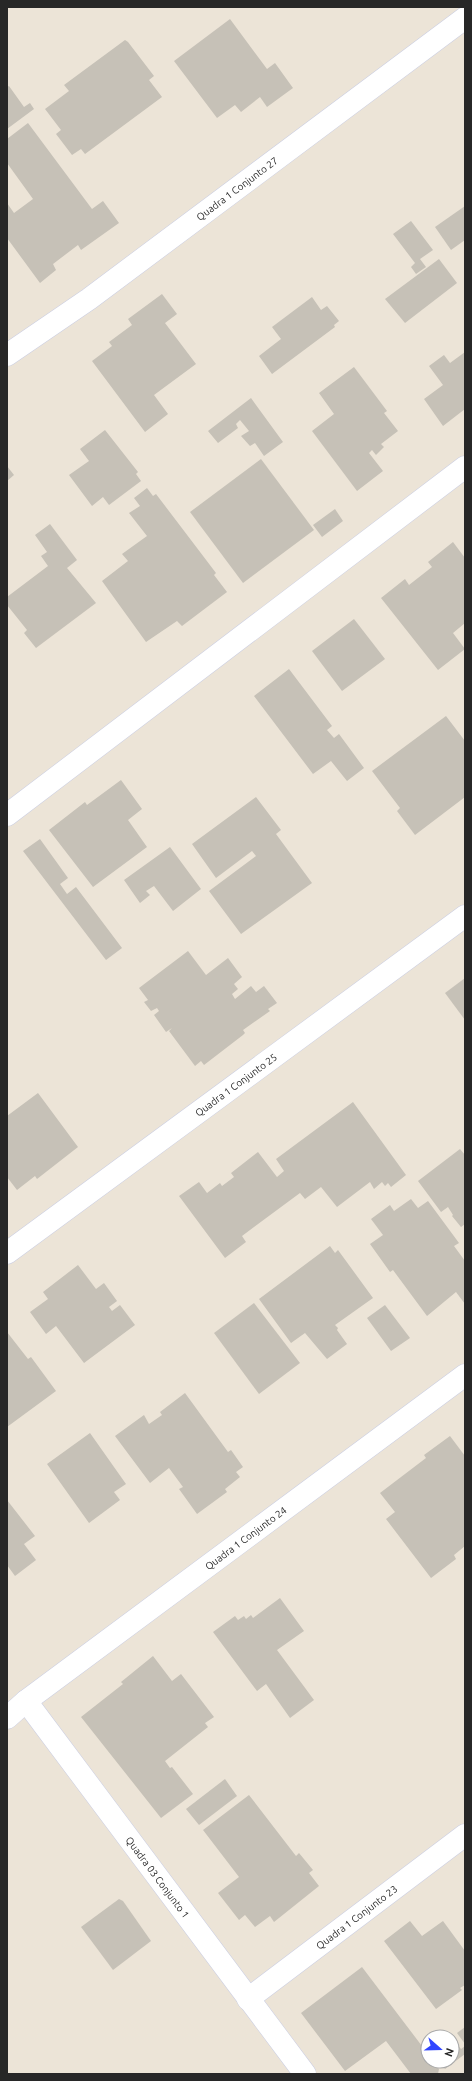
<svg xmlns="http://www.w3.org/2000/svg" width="472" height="2081" font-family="Ubuntu,sans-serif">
  <rect width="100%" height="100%" fill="#ece4d7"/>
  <g fill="#c6c1b7">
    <polygon points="230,19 267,69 275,63 293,88 267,107 260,97 241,112 235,105 217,118 174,61"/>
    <polygon points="125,40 128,42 154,76 149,80 162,97 85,154 81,149 72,155 56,134 61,130 45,109 69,91 64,85"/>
    <polygon points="9,86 24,107 30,103 34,109 7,129 7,87"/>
    <polygon points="28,123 92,209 103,201 119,223 81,250 78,245 53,264 56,270 40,283 7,238 7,203 14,213 33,199 7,163 7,139"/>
    <polygon points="465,206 465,240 451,250 435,227"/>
    <polygon points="411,221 433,250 420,259 426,267 416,274 411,267 415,263 393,234"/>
    <polygon points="439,259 457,283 405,323 385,299"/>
    <polygon points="162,294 177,314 165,323 196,364 154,395 168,414 145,432 92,361 112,346 109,342 132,325 128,319"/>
    <polygon points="312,297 321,310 327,306 339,321 334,325 335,327 272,374 259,356 281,339 272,327"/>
    <polygon points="465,352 465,409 443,426 424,399 443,385 429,366 444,355 450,363"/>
    <polygon points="354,367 387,411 384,413 398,431 381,444 384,447 376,455 372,450 369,453 383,471 357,491 312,431 334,414 319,393"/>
    <polygon points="251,398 283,442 264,456 255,443 250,446 241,436 249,431 240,420 236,424 238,428 218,443 208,431"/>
    <polygon points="105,430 138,472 136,474 141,481 109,505 103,497 92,506 69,475 89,461 80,449"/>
    <polygon points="261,459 314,530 243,583 190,512"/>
    <polygon points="7,466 14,475 7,481"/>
    <polygon points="147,488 153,496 156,494 216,573 214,575 227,592 182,626 177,621 146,642 102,581 128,561 122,554 147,536 129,513 140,506 134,498"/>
    <polygon points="335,509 343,521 322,537 313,525"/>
    <polygon points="50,524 77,560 67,568 96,603 36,648 24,633 27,630 7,605 7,597 48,566 41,556 47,552 35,535"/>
    <polygon points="453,542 465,558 465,623 453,633 465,649 438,670 381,598 405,579 409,585 432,567 428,562"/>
    <polygon points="354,619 385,659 342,691 312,651"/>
    <polygon points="289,669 332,726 327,730 334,738 339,734 364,768 347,781 331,761 313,774 254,696"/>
    <polygon points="446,716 465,741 465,797 415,835 397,811 400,808 372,771"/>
    <polygon points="121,780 142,809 128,820 147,847 93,887 49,830 85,802 87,805"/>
    <polygon points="256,797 281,830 276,834 312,883 241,934 209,891 256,856 252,851 216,878 192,844"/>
    <polygon points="40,839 68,878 60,884 67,894 76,887 122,948 106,960 23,851"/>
    <polygon points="170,847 201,889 173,911 154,886 146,891 150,895 140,903 124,880"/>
    <polygon points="188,951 206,975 228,958 242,977 234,984 238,989 232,994 235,999 251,986 256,992 264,986 277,1003 268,1009 270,1011 243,1030 245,1033 243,1035 204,1065 201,1061 195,1066 169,1031 172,1028 166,1032 154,1015 159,1011 157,1008 151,1011 144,1002 148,1000 139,988"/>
    <polygon points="465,978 465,1020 445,993"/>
    <polygon points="38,1093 78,1147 37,1179 35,1176 17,1190 7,1177 7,1116"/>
    <polygon points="353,1102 406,1175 391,1187 388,1183 385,1186 382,1182 374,1189 370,1182 337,1207 321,1187 305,1199 300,1193 242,1236 246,1242 225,1258 179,1196 199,1182 207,1193 220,1183 222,1186 234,1177 231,1173 258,1152 277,1177 284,1171 276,1159"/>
    <polygon points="460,1149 465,1155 465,1224 461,1227 452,1216 453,1215 448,1207 441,1212 418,1181"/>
    <polygon points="411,1199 418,1208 428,1201 459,1243 454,1246 465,1261 465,1304 456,1292 427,1316 393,1270 390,1272 370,1244 383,1235 371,1219 390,1205 394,1211"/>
    <polygon points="330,1246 335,1253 338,1250 373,1298 335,1325 338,1328 337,1330 347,1344 327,1359 305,1333 291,1343 259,1299"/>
    <polygon points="78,1265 96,1289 104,1283 117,1301 109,1307 112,1311 120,1305 135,1325 84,1363 56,1326 46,1334 30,1312 48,1299 43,1292"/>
    <polygon points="254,1303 300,1363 259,1394 214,1333"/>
    <polygon points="385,1305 410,1338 391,1351 367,1318"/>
    <polygon points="7,1332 28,1359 31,1357 56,1391 7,1427"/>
    <polygon points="185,1393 228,1452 231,1450 243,1467 236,1472 240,1477 225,1489 227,1492 197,1514 179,1489 183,1487 169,1468 150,1483 115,1436 144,1415 149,1424 162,1415 160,1412"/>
    <polygon points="90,1433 126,1484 114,1492 120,1500 89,1523 47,1464"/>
    <polygon points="450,1436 465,1456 465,1546 454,1555 456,1559 431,1578 386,1519 395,1512 380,1493 426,1458 424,1455"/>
    <polygon points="7,1500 35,1536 24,1544 36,1560 15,1576 7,1565"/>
    <polygon points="280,1598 304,1631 277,1650 314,1700 290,1718 266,1684 257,1691 213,1632 235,1616 238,1620 244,1616 246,1619 251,1615 253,1618"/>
    <polygon points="153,1656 172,1681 181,1674 214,1717 205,1723 208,1727 165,1761 170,1768 172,1767 193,1794 161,1818 81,1717 123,1684 121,1682"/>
    <polygon points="225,1779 237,1796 199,1825 186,1809"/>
    <polygon points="249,1795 296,1856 299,1853 313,1870 309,1873 319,1886 274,1922 270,1916 255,1927 245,1915 239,1920 218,1893 239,1877 203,1830"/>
    <polygon points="119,1899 123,1901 151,1941 113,1970 81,1927"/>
    <polygon points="410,1921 422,1936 443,1921 465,1951 465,1985 460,1988 462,1990 436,2009 384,1941"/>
    <polygon points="362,1967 428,2054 428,2061 433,2061 439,2069 438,2074 411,2074 386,2041 345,2071 301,2013"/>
    <polygon points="465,2027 465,2044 457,2033"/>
    <polygon points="457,2044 461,2049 465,2046 465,2054 445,2069 439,2061 452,2061 452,2048"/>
  </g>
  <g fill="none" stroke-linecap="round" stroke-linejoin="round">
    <defs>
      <g id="minor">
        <path id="s1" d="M7 355 89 299 465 18"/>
        <polyline points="7,815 465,467"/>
        <path id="s2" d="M7 1253 465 916"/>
        <path id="s3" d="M26 1701 305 2074"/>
        <path id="s4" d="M7 1718 26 1701 465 1375"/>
        <path id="s5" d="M248 1999 465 1835"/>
      </g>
    </defs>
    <use href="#minor" stroke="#cccfe2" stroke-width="23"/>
    <use href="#minor" stroke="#fff" stroke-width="22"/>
  </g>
  <g text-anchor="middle" stroke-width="4" stroke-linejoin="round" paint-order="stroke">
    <g font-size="10" fill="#272727" stroke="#fff">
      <text dy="4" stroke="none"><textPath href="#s1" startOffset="284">Quadra 1 Conjunto 27</textPath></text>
      <text dy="4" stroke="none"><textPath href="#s2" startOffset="284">Quadra 1 Conjunto 25</textPath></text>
      <text dy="4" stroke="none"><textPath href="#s4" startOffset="299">Quadra 1 Conjunto 24</textPath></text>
      <text dy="4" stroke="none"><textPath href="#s3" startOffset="220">Quadra 03 Conjunto 1</textPath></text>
      <text dy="4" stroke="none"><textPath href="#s5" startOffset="136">Quadra 1 Conjunto 23</textPath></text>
    </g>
  </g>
  <rect width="472" height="2081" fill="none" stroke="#272727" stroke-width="16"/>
  <g transform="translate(440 2049) rotate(110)"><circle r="19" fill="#ffffff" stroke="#a9a9a9"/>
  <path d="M0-3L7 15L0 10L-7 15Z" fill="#3146ff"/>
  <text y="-6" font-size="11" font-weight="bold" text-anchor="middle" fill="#272727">N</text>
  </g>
</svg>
